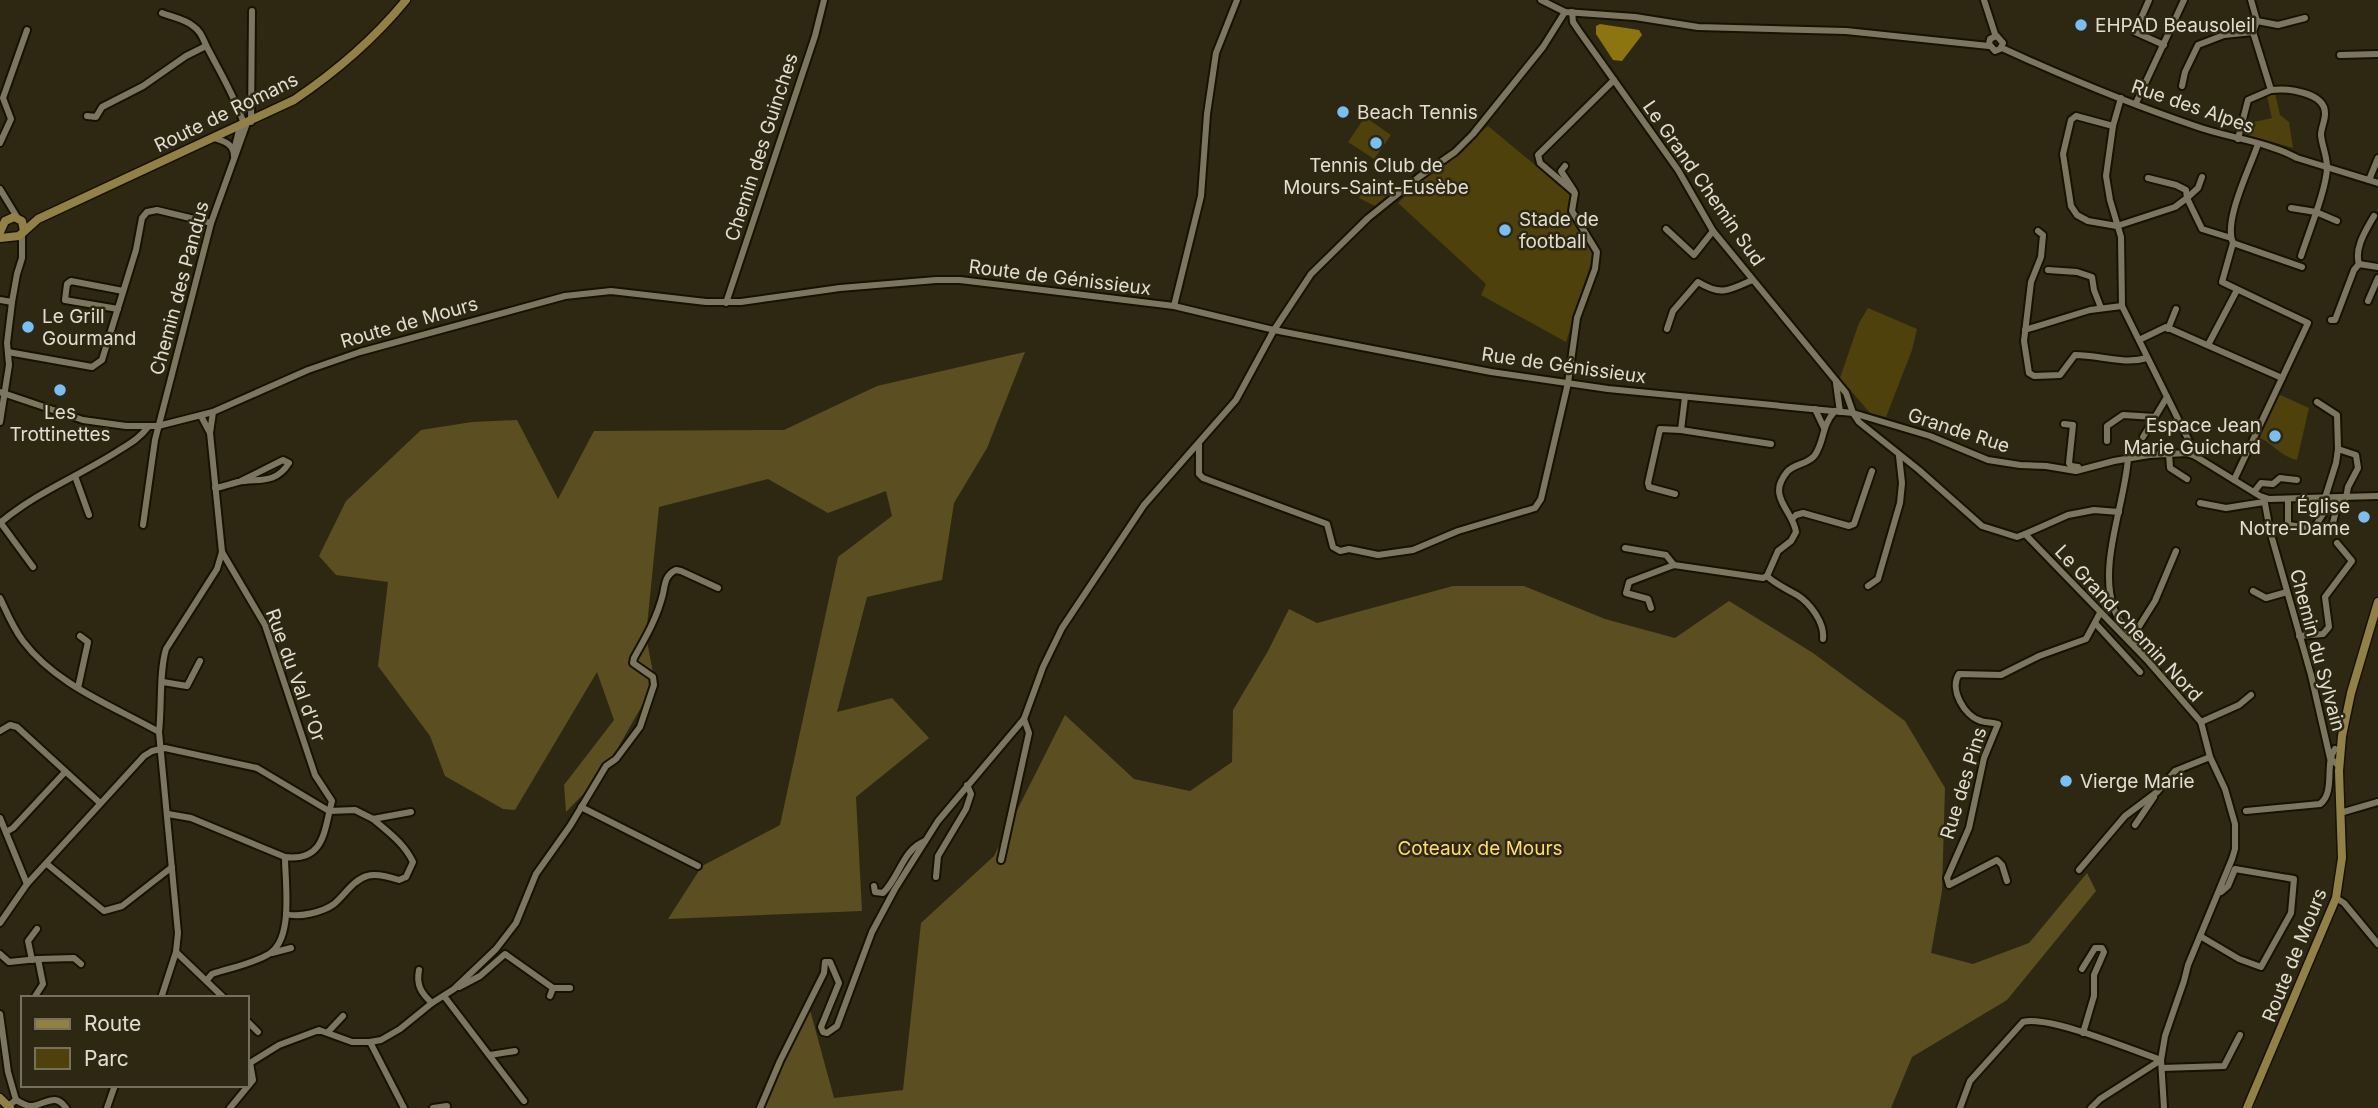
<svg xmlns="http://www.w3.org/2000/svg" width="2378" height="1108" font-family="Inter,sans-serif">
  <rect width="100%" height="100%" fill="#2e2813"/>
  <g fill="#4f410b">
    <polygon points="2275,93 2280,115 2289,122 2293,148 2244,134 2242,131 2245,124 2272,118 2267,96"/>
    <polygon points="1365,117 1391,135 1374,159 1348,142"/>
    <polygon points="1488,126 1569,193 1593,256 1566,342 1481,295 1486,284 1398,203 1422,180"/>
    <polygon points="1372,177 1397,188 1375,206 1359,198"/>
    <polygon points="1868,308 1917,329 1912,350 1886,417 1870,413 1840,378 1859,323"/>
    <path d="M2278 394 2309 408 2297 460C2281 457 2273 443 2258 437Z"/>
  </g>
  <g fill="#5b4e20">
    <polygon points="1025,352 987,448 954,503 942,580 867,597 837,712 892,698 929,738 856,797 862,911 668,919 702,866 780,825 838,557 892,516 886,491 828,513 768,479 659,507 646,636 655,683 603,774 566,812 564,785 614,720 597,672 515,810 503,809 445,776 430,736 378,666 388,582 336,575 319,556 346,501 421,430 472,422 517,420 558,499 594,431 784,430 877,386"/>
    <polygon points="1453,586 1524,586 1605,619 1675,638 1729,601 1813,653 1905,721 1945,788 1942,891 1931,953 1973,964 2029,943 2087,873 2096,891 2007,1000 1912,1057 1891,1108 756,1108 772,1082 807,999 834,1098 903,1090 921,923 994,856 1065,715 1134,779 1190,791 1232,762 1233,710 1268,651 1289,609 1317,623"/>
  </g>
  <polygon fill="#8c740f" points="1600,24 1639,30 1642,35 1622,61 1613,60 1596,34 1596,26"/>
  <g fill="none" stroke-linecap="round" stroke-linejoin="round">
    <defs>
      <g id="minor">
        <polyline points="1541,0 1565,12 1635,17 1698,27 1846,31 1989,46"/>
        <polyline points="1984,0 1995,34 2003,43 2000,49 1995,51 1989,44 1990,39 1996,36"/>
        <polyline points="2149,0 2135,32 2164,45"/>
        <path d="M2251 0 2257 21 2253 32 2271 90C2286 88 2326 92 2325 114 2325 121 2321 128 2321 135 2322 146 2327 156 2327 167 2327 188 2308 234 2301 256"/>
        <polyline points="1572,12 1573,22 1579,31 1678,170 1713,231 1846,393 1853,413 1859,422 1919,470 1982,526 2017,537 2025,534 2148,661 2201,722 2210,757 2225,789 2235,824 2235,849 2232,859 2188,965 2184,981 2165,1036 2161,1060 2164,1108"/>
        <path d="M162 13C172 17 185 19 193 26 202 32 203 40 208 49 221 74 235 97 244 124"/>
        <polyline points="2257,21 2278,25 2305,18"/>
        <path d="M2002 48C2065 77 2130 104 2195 126 2228 138 2266 141 2297 158L2378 183"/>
        <polyline points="2340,55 2378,54"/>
        <polyline points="2182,86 2185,72 2198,45 2224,35 2253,32"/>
        <polyline points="2121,98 2113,126 2106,176 2110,200 2121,237 2122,306 2183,429 2191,445 2190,454"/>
        <polyline points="2136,103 2184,0"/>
        <polyline points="87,116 96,117 102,107 143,86 186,56 206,46"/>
        <polyline points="251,122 252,11"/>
        <polyline points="2113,126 2076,116 2071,120 2063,154 2071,206 2077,215 2088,221 2117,226 2175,207 2187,198 2202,229 2231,238"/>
        <path d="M214 138C224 141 234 144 234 156"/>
        <polyline points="2238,139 2248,100 2271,90"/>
        <polyline points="0,143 11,119 3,98 27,30"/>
        <polyline points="234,151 240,126"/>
        <polyline points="1565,166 1561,171 1574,191"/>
        <polyline points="2148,178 2176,185 2186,190 2187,198 2198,188 2202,177"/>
        <polyline points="2369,180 2378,158"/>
        <polyline points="0,189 17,217"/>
        <polyline points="2291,208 2316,212 2337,221"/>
        <polyline points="1666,229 1694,255 1713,231"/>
        <path d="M2038 231 2043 235 2041 257 2031 282 2024 341 2029 373 2034 376 2060 375 2075 355C2100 355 2123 365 2147 358"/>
        <polyline points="2233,243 2302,267"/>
        <path d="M2359 264C2354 248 2366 230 2374 216"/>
        <polyline points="2048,270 2077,272 2092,277 2094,290 2101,308"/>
        <polyline points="0,300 12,302"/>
        <polyline points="2368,301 2378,278"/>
        <polyline points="726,303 815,36 824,0"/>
        <polyline points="1174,306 1201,196 1207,114 1216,53 1237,0"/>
        <polyline points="118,309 65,300 67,284 71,281 123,291"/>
        <polyline points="2331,320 2335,320 2354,270 2359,264 2378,267"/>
        <path d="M1667 329 1673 311 1698 282C1721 296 1728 291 1752 280"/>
        <polyline points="2168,329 2176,309"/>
        <polyline points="2025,330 2090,310 2122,306"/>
        <polyline points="2139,340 2166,327 2282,378"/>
        <polyline points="2208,345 2237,290"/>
        <polyline points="8,352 92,367 102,360 136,250 142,218 147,212 157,210 211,223"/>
        <polyline points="1836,383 1840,412"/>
        <polyline points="0,392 83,420 126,426 158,426 213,412 308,370 360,352 565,296 611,291 706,302 741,302 840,288 936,280 960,280 1174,306 1274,330 1491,372 1608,389 1853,413 1930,436 1988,460 2020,465 2046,466 2076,471 2114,461 2149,455 2187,453 2195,456 2260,496 2269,499 2378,496"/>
        <polyline points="2317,402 2337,415 2338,449"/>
        <polyline points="1815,409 1824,428"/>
        <polyline points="201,416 210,433 213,412"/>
        <polyline points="0,422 9,365 7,343 12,302 17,274 22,258 22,234"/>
        <polyline points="2064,424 2073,425 2069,463 2071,466 2078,467"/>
        <polyline points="1681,430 1771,444"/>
        <polyline points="2143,437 2155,417"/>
        <polyline points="2107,441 2107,426 2123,415 2155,417 2167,397"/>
        <polyline points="1199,444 1199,474 1203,478 1327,524 1333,547 1340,551 1349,549 1378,555 1413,550 1458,531 1535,508 1541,499 1568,383 1577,318 1595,269 1597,252 1572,211 1575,193 1540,163 1538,155 1614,80"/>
        <polyline points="2169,454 2170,468 2187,479"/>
        <path d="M2128 458C2125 504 2098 564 2114 609 2120 626 2137 638 2144 655"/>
        <polyline points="75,476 89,515"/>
        <path d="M2234 480 2308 323 2222 282 2233 243C2223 221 2250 168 2258 144"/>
        <path d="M215 488C223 487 230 484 238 482 258 478 275 485 289 463L283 460 241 481"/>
        <polyline points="2254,492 2261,483 2273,484 2280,478 2297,480"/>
        <polyline points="1675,494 1649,487 1648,483 1660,429 1681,430 1685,397"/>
        <polyline points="2264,498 2270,531 2311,675 2330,758 2339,766"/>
        <polyline points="2325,498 2336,463 2338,449 2356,455 2358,468 2348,487 2346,498"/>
        <polyline points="2200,503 2226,508 2264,502"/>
        <polyline points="1792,519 1796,515 1803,513 1849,526 1854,524 1872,471"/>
        <polyline points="0,522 33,567"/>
        <path d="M0 523C35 493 79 476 118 451 129 444 140 438 148 427"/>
        <polyline points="2333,523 2339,498"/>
        <polyline points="143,525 155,440 211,223 247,123"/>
        <polyline points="2288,525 2314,528 2323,514 2326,498"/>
        <polyline points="2270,531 2288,525 2288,499"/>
        <polyline points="2025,534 2068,515 2094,510 2119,512"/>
        <polyline points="1625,548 1666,555 1674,565"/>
        <path d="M1767 576C1776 585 1787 589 1797 595 1810 603 1825 623 1823 639"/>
        <polyline points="1868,586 1878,579 1900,503 1902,483 1899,456"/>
        <polyline points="2253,591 2266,598 2287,592"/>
        <path d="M0 598C7 613 13 628 23 641 56 685 113 706 159 732L178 933 176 952 161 998"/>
        <path d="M1651 608 1648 599 1626 593 1629 582 1674 565 1763 578 1767 576 1778 551 1791 541 1796 532C1793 510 1766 497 1787 472 1794 463 1808 465 1815 455 1825 440 1821 426 1835 411"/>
        <polyline points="2095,623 2140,672"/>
        <polyline points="2133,636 2155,601 2176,551"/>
        <polyline points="2299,636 2323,634 2329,627 2325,597 2352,561 2337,543"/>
        <polyline points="163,682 187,686 200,661"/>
        <polyline points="78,688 88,642 80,636"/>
        <polyline points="2201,722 2239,705 2251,695"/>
        <polyline points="0,731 10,725 17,727 100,803"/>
        <path d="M159 732C162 706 159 672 166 649L217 569 222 552 210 433"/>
        <polyline points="581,807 698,866"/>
        <path d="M2246 811 2320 804C2336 792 2324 763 2335 749"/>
        <polyline points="2340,813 2378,802"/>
        <path d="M168 814 191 818 285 857C325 862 324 830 332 801L315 775 265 625 222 552"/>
        <polyline points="0,818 27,884"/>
        <polyline points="2135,825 2154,797"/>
        <polyline points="6,832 13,828 65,772"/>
        <polyline points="1001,860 1029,733 1024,719"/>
        <polyline points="47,864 104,911 122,906 172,867"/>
        <polyline points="2079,870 2125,816 2157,792 2175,771 2210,757"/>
        <polyline points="936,877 938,856 966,809 971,794 967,785"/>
        <path d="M2007 881 2002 865 1997 860 1949 885 1947 878 1969 828 1984 758 1998 724C1992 722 1987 723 1981 721 1964 716 1949 689 1959 674L2001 675 2039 656 2086 639 2100 613"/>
        <path d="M874 886 875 892 883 893C899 878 903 849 925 841"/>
        <polyline points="2336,898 2344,903 2378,944"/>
        <path d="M286 914C299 918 323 912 334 904 344 896 353 880 367 876 376 873 390 877 399 880L406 877 413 862C404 843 388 832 373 819"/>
        <polyline points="0,923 27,884 144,756 152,751 165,748 257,768 329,811 355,810 373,819 411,812"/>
        <polyline points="2200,936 2239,959 2261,967 2291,913 2294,879 2235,869 2228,886 2221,892"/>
        <polyline points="176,952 224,998"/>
        <polyline points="272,953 291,948"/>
        <polyline points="0,954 9,962 38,959 43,984 34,998"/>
        <polyline points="38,959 74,958 81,964"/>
        <polyline points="32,960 28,941 37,929"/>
        <polyline points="2082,969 2095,948 2102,948 2104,952 2094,975 2094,996 2083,1033"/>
        <path d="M419 970C416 985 421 993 432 1003"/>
        <path d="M207 980 212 974C230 968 252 964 269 954 294 939 285 883 285 857"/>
        <polyline points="459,987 480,976 505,954 553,988 550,996"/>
        <polyline points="553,988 570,988"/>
        <polyline points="444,996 524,1101"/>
        <polyline points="0,1014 8,1072 16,1100 8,1106"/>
        <polyline points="247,1021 258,1032"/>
        <polyline points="328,1032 343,1016"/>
        <polyline points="370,1042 404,1108"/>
        <polyline points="490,1055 515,1051"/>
        <path d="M247 1062 250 1063 279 1045 319 1030 352 1042H370L381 1040 400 1029 432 1003 454 989 496 949 516 923 536 874 570 826 606 766 616 759 640 727 654 685 653 677 633 663 634 658C646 637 657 618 663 594 665 584 665 575 676 570L681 571 718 588"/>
        <polyline points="2162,1068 2224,1066 2240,1035"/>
        <path d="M16 1100C22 1103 27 1107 33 1106 47 1103 56 1093 66 1108"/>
        <polyline points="107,1108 115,1085"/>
        <polyline points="230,1108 253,1080 250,1063"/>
        <polyline points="433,1108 447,1106"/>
        <polyline points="760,1108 780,1061 824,973 825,962 830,962 839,983 821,1027 823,1032 827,1033 837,1026 872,932 895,889 938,821 1024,719 1043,667 1062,628 1144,505 1236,400 1274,330 1311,274 1368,218 1419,177 1455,152 1473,134 1543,47 1565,12"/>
        <path d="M1960 1108 1970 1081 2023 1022C2048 1015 2132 1050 2161 1060"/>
        <polyline points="2091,1108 2100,1099 2161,1060"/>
      </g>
      <g id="major">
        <polyline points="0,232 5,221 14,217 22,221 24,231"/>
        <path d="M0 238 19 236 38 219 294 100C334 73 375 38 406 0"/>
        <polyline points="0,1098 10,1108"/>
        <polyline points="2247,1108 2336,898 2342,858 2339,771 2342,736 2351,693 2378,602"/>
      </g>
    </defs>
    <use href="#minor" stroke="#171100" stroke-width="10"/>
    <use href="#major" stroke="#171100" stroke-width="11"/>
    <use href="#minor" stroke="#7d765e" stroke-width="6"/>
    <use href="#major" stroke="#928145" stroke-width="8"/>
  </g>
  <g fill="#78bff7" stroke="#2e2813" stroke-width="2.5">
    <circle cx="2081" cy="25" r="7"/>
    <circle cx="1343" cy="112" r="7"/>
    <circle cx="1376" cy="143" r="7"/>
    <circle cx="1505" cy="230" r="7"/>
    <circle cx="28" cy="327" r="7"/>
    <circle cx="60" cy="390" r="7"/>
    <circle cx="2275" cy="436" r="7"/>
    <circle cx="2364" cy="517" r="7"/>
    <circle cx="2066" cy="781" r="7"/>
  </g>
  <g text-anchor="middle" stroke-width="5" stroke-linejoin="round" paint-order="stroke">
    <g font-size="19" fill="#e1ddd0" stroke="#2e2813" text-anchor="start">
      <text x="2095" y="32">EHPAD Beausoleil</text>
      <text x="1357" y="119">Beach Tennis</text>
      <text x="1376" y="172" text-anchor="middle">Tennis Club de<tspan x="1376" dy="22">Mours-Saint-Eusèbe</tspan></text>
      <text x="1519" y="226">Stade de<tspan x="1519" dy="22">football</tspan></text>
      <text x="42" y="323">Le Grill<tspan x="42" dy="22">Gourmand</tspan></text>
      <text x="60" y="419" text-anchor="middle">Les<tspan x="60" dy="22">Trottinettes</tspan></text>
      <text x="2261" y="432" text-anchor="end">Espace Jean<tspan x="2261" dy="22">Marie Guichard</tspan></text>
      <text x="2350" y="513" text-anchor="end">Église<tspan x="2350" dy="22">Notre-Dame</tspan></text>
      <text x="2080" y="788">Vierge Marie</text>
    </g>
    <g font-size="19" fill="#e1ddd0" stroke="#2e2813">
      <text transform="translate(2193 106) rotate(19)" y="7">Rue des Alpes</text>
      <text transform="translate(226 112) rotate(-26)" y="7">Route de Romans</text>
      <text transform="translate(761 147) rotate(-72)" y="7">Chemin des Guinches</text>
      <text transform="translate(1704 183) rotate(55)" y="7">Le Grand Chemin Sud</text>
      <text transform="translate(1060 277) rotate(7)" y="7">Route de Génissieux</text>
      <text transform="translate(179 288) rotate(-75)" y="7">Chemin des Pandus</text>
      <text transform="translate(409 322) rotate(-16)" y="7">Route de Mours</text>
      <text transform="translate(1564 365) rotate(8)" y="7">Rue de Génissieux</text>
      <text transform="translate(1959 430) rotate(18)" y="7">Grande Rue</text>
      <text transform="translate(2129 623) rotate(47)" y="7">Le Grand Chemin Nord</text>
      <text transform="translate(2318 650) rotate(75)" y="7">Chemin du Sylvain</text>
      <text transform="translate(296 675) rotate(70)" y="7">Rue du Val d'Or</text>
      <text transform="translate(1963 783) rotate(-73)" y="7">Rue des Pins</text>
      <text transform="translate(2294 955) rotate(-68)" y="7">Route de Mours</text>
    </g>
    <g font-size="19" fill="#fd6" stroke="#2e2813">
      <text x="1480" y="855">Coteaux de Mours</text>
    </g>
  </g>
  <rect x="21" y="996" width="228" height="91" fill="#2e2813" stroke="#76705f" stroke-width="2"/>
  <rect x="35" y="1019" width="35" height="10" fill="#928145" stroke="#76705f" stroke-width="2"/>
  <text x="84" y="1031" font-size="21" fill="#e1ddd0">Route</text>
  <rect x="35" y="1048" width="35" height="21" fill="#4f410b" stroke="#76705f" stroke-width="2"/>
  <text x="84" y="1066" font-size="21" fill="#e1ddd0">Parc</text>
</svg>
